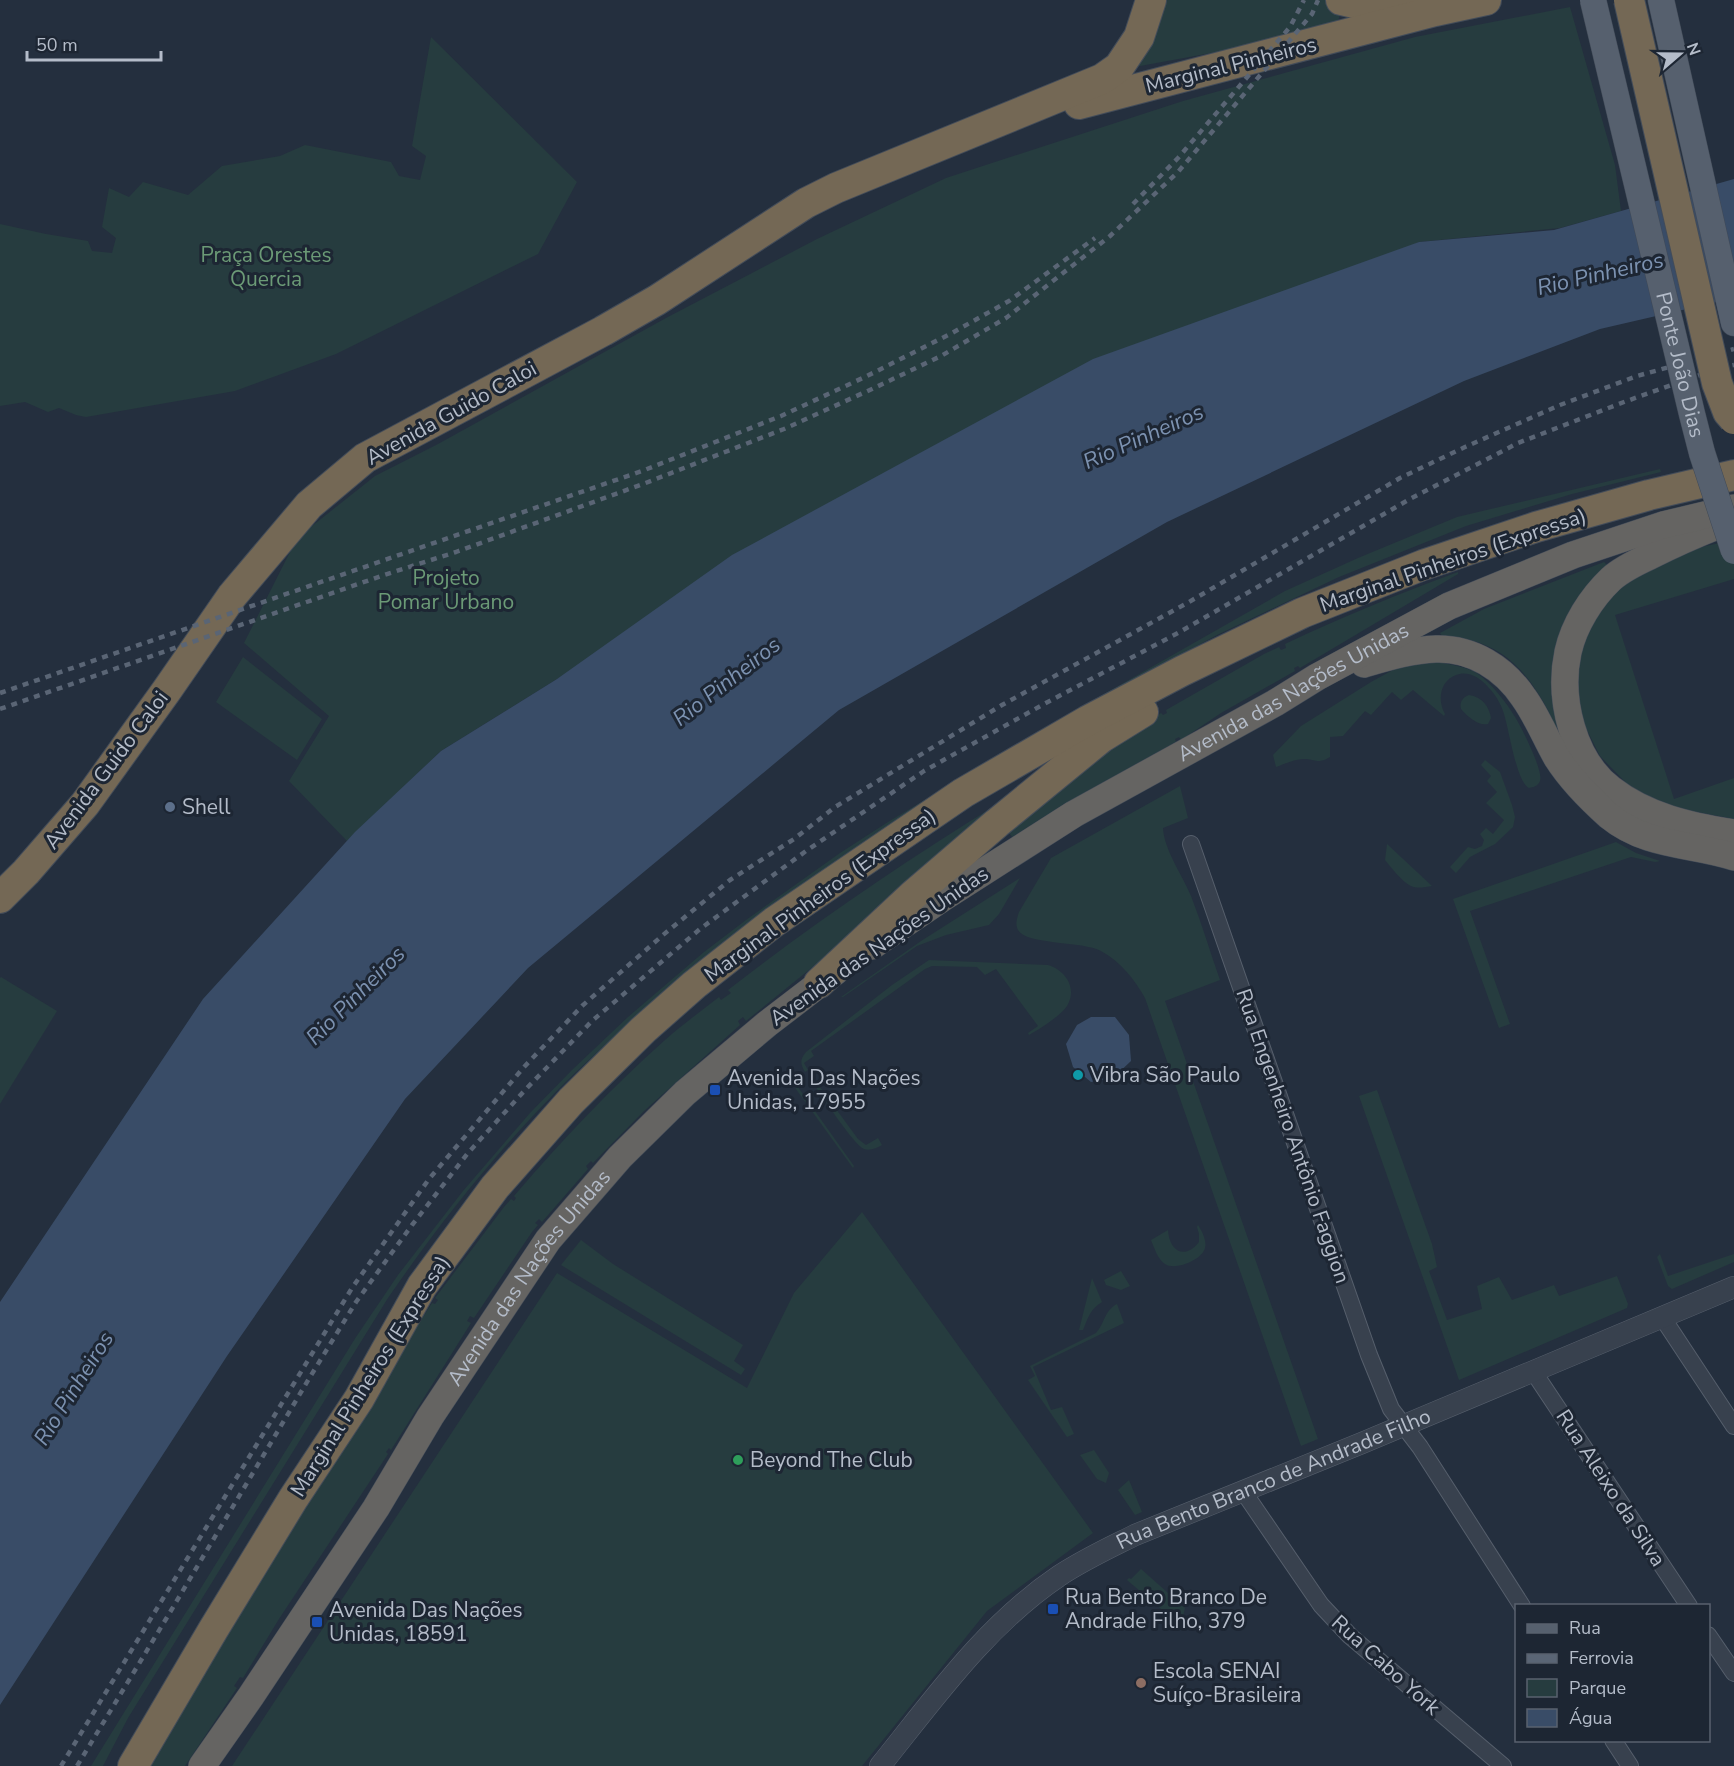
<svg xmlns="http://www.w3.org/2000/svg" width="1734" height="1766" font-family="'Nunito Sans',sans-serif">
  <rect width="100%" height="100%" fill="#242f3e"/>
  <g fill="#263c3f">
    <polygon points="1160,0 1330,0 1341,12 1337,24 1266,43 1129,68"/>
    <polygon points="1570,7 1615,165 1621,211 1560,228 1419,242 557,679 441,751 347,841 289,781 329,716 244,643 297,538 375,476 438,444 666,318 817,239 946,178 1183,101 1415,37"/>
    <polygon points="431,37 577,182 538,254 336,354 235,391 86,417 76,415 59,408 48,412 25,402 0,406 0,224 46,234 88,241 92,251 112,253 116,238 102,227 109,188 129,197 143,182 188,195 222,166 280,156 305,145 391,162 399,176 420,180 426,156 412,146"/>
    <path d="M1660 469 1661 472 1572 494 1466 526 1339 577 1217 635 1162 665 632 1020C613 1038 594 1055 575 1073 505 1141 443 1218 388 1298L128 1718 103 1766H91L356 1337 398 1275 463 1191 530 1113 572 1070 628 1017 704 952 746 920 840 853 888 822 1046 727 1285 591 1358 558 1457 517Z"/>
    <polygon points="1734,540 1734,579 1615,615 1674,799 1734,778 1734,819 1660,805 1634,791 1600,756 1583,722 1577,701 1579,654 1598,607 1641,568 1677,552"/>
    <path d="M1604 562 1607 565 1588 587 1568 754C1548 707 1525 653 1470 640 1461 638 1451 637 1442 636L1440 633 1484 609Z"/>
    <path d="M1458 572V574L1300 668 1298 666 1294 668 1295 671 1221 713 1181 740 1179 737 1175 739 1176 742 1066 803 1012 837 1007 830 1061 784 1161 713 1163 715 1167 713 1166 710 1264 654 1279 647 1281 650 1286 648 1285 644C1342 617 1398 594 1458 572Z"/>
    <polygon points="243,657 322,719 297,760 216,702"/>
    <path d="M1438 662C1451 665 1466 666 1478 674 1492 684 1506 702 1515 717 1521 726 1544 772 1540 781 1538 786 1534 787 1529 788 1516 782 1509 727 1503 711 1499 699 1491 689 1482 681 1475 675 1465 671 1456 675 1440 681 1437 700 1445 714L1444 716 1413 690 1401 700 1392 692 1371 715 1365 711 1343 736 1330 737V757C1318 764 1317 760 1306 759 1296 758 1285 764 1276 767L1273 755 1301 726 1371 682 1402 665Z"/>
    <path d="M1469 695C1482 697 1489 706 1491 718L1488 724C1478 726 1468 717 1461 709 1459 702 1463 697 1469 695Z"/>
    <polygon points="1485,760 1500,772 1512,805 1515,817 1513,827 1495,844 1470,857 1456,873 1450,867 1468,847 1475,849 1482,846 1484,840 1480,834 1486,828 1493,834 1504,820 1486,803 1497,792 1487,781 1491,776 1481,765"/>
    <path d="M1180 786 1188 818 1163 828C1164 850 1183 876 1191 896 1202 924 1210 952 1220 980L1165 1001 1318 1439 1301 1446 1145 998C1135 980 1120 961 1101 951 1083 941 1026 945 1018 930 1015 924 1017 918 1019 912L1051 858Z"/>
    <path d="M996 805 894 901 746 1021 743 1017 738 1021 740 1025 644 1111 593 1163 591 1161 586 1166 588 1169 542 1222 539 1219 535 1223 538 1225 532 1232 474 1318 470 1316 467 1321 471 1323 391 1450 389 1448 386 1452 388 1454 279 1619 243 1678 240 1677 234 1686 237 1688 185 1766H144L207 1664 210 1665 213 1660 210 1658 415 1329 432 1303 435 1304 438 1300 435 1298 504 1207 511 1199 514 1201 516 1198 514 1196C561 1141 611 1088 665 1040 682 1025 701 1011 719 997L721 1000 731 993 728 990C814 923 904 862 996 805Z"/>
    <polygon points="1616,842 1636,853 1660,861 1655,862 1631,857 1470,911 1510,1024 1499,1028 1453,899"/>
    <path d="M1387 844 1432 886C1425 887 1417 889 1411 886 1402 882 1391 867 1385 860Z"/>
    <polygon points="1020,878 999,914 989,925 946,935 917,946 843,997 841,997 921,941"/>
    <path d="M929 960 1048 965C1065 970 1078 988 1067 1006 1060 1016 1040 1029 1029 1035L1028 1033 1038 1026 996 969 985 975 977 967 932 966 925 969 811 1051 814 1056 804 1063 808 1070 805 1072C800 1064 800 1059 806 1052L892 985Z"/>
    <polygon points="1,977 57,1011 0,1104 0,978"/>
    <polygon points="790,1076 854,1166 853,1168 788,1078"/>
    <path d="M814 1079 858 1139 866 1145 878 1138 882 1145C877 1148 870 1151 864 1149 852 1143 822 1095 812 1082V1080Z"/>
    <polygon points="1377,1090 1432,1244 1437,1267 1429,1271 1447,1320 1482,1309 1477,1286 1499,1277 1512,1300 1554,1285 1559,1296 1617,1276 1628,1304 1627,1308 1459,1380 1359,1096"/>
    <polygon points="862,1212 1093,1533 987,1611 862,1766 232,1766 557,1273 747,1388 794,1293"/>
    <path d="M1198 1225C1202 1231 1207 1241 1205 1248 1202 1260 1175 1271 1165 1264 1158 1260 1154 1247 1151 1240L1168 1230C1169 1250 1184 1261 1199 1242V1234L1197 1227Z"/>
    <polygon points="581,1240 613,1264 743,1345 734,1361 745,1369 741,1375 561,1265"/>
    <polygon points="1660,1254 1668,1276 1734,1254 1734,1262 1672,1289 1668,1286 1657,1257"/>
    <polygon points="1121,1271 1130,1286 1121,1290 1106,1285 1104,1280"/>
    <path d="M1092 1278 1102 1302C1090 1309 1088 1318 1083 1330H1079Z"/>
    <path d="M1117 1304 1124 1323 1033 1367 1051 1410 1062 1407 1074 1434 1067 1437 1028 1380 1035 1376 1030 1366 1096 1333C1105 1323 1104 1311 1117 1304Z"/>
    <polygon points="1094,1450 1109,1473 1106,1483 1097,1479 1080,1455"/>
    <polygon points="1129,1480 1142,1512 1135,1515 1118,1490"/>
    <polygon points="1141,1569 1185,1608 1181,1626 1127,1580 1129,1578 1131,1579"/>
  </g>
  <g fill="#394c67">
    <polygon points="1734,179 1734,298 1600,329 1464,381 1167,522 839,710 528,968 405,1099 227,1356 0,1705 0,1302 203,999 355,832 441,751 557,679 732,555 1093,359 1419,242 1554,230"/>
    <polygon points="1091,1017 1115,1017 1129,1035 1131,1061 1113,1078 1091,1082 1073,1067 1066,1044 1077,1025"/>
  </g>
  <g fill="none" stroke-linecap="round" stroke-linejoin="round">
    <defs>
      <g id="minor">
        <polyline points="1191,844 1369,1355 1391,1409 1420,1447 1522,1606"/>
        <polyline points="1662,1317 1734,1426"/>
        <polyline points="1533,1371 1689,1606"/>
        <polyline points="1243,1491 1321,1605 1350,1636 1503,1766"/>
        <polyline points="1708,1635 1734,1673"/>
        <polyline points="1613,1740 1630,1766"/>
      </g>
      <g id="tertiary">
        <path id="s1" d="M880 1766C934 1699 986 1625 1059 1576 1083 1560 1109 1548 1135 1535L1362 1443 1734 1287"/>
      </g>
      <polyline id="primary" points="1661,0 1734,323"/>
      <g id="trunk">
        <path d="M1717 526C1694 535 1672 545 1650 556 1637 562 1622 569 1611 579 1591 598 1574 625 1568 652 1558 699 1573 760 1611 789 1647 817 1690 826 1734 833"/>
        <path d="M1364 664C1388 657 1411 650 1436 649 1472 648 1504 668 1524 698 1537 716 1546 739 1557 758 1571 780 1590 799 1609 816 1647 847 1691 843 1734 857"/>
        <path id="s2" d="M872 946 944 897 1074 814 1275 703 1317 677 1449 606 1573 555 1663 525 1734 508"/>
        <path id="s3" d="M202 1766 251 1696 376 1508 430 1417 548 1240 620 1157 685 1093 767 1024 836 971"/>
      </g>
      <g id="motorway">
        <polyline points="1341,0 1375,8 1408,11"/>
        <polyline points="1079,104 1435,11 1486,0"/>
        <polyline points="0,898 26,872 85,804 167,690 232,596 309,505 365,458 603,331 657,300 806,203 836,188 1102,79 1119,67 1139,37 1151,0"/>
        <polyline points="819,983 912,896 997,823 1101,738 1143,712"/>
        <polyline points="133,1766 213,1630 293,1499 359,1399 422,1286 495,1187 571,1101 643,1030 694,985 774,922 963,793 1087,721 1182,671 1302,613 1423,565 1536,527 1649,495 1734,475"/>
      </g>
    </defs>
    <use href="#minor" stroke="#565f6c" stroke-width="18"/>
    <use href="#tertiary" stroke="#565f6c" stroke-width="22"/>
    <use href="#primary" stroke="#414a57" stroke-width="27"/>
    <use href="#trunk" stroke="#434c59" stroke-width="28"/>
    <use href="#motorway" stroke="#434c59" stroke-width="32"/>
    <use href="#minor" stroke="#38414e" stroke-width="16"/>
    <use href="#tertiary" stroke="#38414e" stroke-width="21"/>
    <use href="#primary" stroke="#56606e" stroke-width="26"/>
    <use href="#trunk" stroke="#656462" stroke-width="27"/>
    <use href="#motorway" stroke="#746855" stroke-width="30"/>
    <g stroke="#5a6575" stroke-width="4.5" stroke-dasharray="6 6" stroke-linecap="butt">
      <polyline points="1133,204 1178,158 1290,27 1304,0"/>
      <polyline points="0,693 642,471 781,416 867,376 952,333 1009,301 1095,238"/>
      <polyline points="0,709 384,575 456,552 643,484 784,429 872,389 941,356 1006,318 1110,236 1178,172 1312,14 1318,0"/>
      <polyline points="61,1766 352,1288 429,1179 524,1067 582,1006 663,935 730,880 794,839 835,807 1002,705 1189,602 1400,478 1465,447 1560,405 1637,376 1734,349"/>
      <polyline points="77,1766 166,1619 310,1377 356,1302 412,1225 468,1153 526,1089 592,1021 700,929 806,851 924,771 1044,704 1178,633 1410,499 1518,443 1624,402 1722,367 1734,365"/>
    </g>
    <defs>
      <g id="primary-bridge">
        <path id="s4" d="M1593 0 1692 414 1702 453 1734 551"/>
      </g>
      <polyline id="motorway-bridge" points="1629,0 1717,383 1728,412 1734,419"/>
    </defs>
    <use href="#primary-bridge" stroke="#414a57" stroke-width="27" stroke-linecap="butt"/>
    <use href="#motorway-bridge" stroke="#434c59" stroke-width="32" stroke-linecap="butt"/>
    <use href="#primary-bridge" stroke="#56606e" stroke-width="26"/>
    <use href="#motorway-bridge" stroke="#746855" stroke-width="30"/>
  </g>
  <circle fill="#5c6f8a" stroke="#1d2633" stroke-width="2" cx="170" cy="807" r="6"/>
  <circle fill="#0f9aa8" stroke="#1d2633" stroke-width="2" cx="1078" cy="1075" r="6"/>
  <g fill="#1a4fb4" stroke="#1d2633" stroke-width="2">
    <rect x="709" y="1084" width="12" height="12" rx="3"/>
    <rect x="1047" y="1603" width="12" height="12" rx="3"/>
    <rect x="311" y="1616" width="12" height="12" rx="3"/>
  </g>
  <circle fill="#2e9e5b" stroke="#1d2633" stroke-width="2" cx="738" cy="1460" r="6"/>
  <circle fill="#8d6e63" stroke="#1d2633" stroke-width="2" cx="1141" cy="1683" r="6"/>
  <g text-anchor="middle" stroke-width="6" stroke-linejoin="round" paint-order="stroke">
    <g font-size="21" fill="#b4bcc9" stroke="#1d2633">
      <text transform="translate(1231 65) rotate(-14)" y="7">Marginal Pinheiros</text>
      <text dy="7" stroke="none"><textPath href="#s4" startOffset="375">Ponte João Dias</textPath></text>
      <text transform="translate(451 413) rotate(-29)" y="7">Avenida Guido Caloi</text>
      <text transform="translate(1453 560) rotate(-19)" y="7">Marginal Pinheiros (Expressa)</text>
      <text dy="7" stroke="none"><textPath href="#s2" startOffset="492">Avenida das Nações Unidas</textPath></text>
      <text transform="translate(106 770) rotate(-53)" y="7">Avenida Guido Caloi</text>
      <text transform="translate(820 895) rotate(-36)" y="7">Marginal Pinheiros (Expressa)</text>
      <text transform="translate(879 946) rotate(-35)" y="7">Avenida das Nações Unidas</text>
      <text transform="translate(1293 1136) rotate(71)" y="7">Rua Engenheiro Antônio Faggion</text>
      <text dy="7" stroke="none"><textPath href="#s3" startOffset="588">Avenida das Nações Unidas</textPath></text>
      <text transform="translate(370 1376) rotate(-58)" y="7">Marginal Pinheiros (Expressa)</text>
      <text dy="7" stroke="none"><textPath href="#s1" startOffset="498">Rua Bento Branco de Andrade Filho</textPath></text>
      <text transform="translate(1611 1488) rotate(57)" y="7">Rua Aleixo da Silva</text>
      <text transform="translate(1386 1665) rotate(42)" y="7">Rua Cabo York</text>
    </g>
    <g font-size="21" fill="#6b9a76" stroke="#1d2633">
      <text x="266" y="262">Praça Orestes<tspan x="266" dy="24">Quercia</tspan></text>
      <text x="446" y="585">Projeto<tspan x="446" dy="24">Pomar Urbano</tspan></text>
    </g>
    <g font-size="21" fill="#b4bcc9" stroke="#1d2633" text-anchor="start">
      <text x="182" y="814">Shell</text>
      <text x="1090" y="1082">Vibra São Paulo</text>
      <text x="727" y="1085">Avenida Das Nações<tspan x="727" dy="24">Unidas, 17955</tspan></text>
      <text x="750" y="1467">Beyond The Club</text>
      <text x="1065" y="1604">Rua Bento Branco De<tspan x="1065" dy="24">Andrade Filho, 379</tspan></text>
      <text x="329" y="1617">Avenida Das Nações<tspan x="329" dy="24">Unidas, 18591</tspan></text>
      <text x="1153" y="1678">Escola SENAI<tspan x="1153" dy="24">Suíço-Brasileira</tspan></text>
    </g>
    <g font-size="22" font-style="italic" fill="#7c92b1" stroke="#1d2633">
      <text transform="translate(1600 273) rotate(-13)" y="8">Rio Pinheiros</text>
      <text transform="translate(1143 436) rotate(-24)" y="8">Rio Pinheiros</text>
      <text transform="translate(726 681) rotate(-38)" y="8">Rio Pinheiros</text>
      <text transform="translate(355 995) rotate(-45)" y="8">Rio Pinheiros</text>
      <text transform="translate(73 1388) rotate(-58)" y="8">Rio Pinheiros</text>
    </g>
  </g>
  <rect x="1515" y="1604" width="195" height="138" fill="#1d2633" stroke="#59626f" stroke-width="1.5"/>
  <rect x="1527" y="1624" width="30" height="9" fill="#56606e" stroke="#59626f" stroke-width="1.5"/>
  <text x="1569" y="1634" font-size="18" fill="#b4bcc9">Rua</text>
  <rect x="1527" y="1654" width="30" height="9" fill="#5a6575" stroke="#59626f" stroke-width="1.5"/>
  <text x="1569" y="1664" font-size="18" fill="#b4bcc9">Ferrovia</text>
  <rect x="1527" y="1679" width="30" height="18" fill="#263c3f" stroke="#59626f" stroke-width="1.5"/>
  <text x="1569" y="1694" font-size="18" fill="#b4bcc9">Parque</text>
  <rect x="1527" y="1709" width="30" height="18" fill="#394c67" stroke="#59626f" stroke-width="1.5"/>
  <text x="1569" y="1724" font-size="18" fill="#b4bcc9">Água</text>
  <g transform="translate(1680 54) rotate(70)" stroke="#1d2633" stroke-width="4.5" paint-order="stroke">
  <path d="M0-4.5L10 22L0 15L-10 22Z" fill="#b4bcc9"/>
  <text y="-9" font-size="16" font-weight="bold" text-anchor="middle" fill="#b4bcc9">N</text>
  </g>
  <path d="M27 51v9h134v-9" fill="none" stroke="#b4bcc9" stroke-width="3"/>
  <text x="36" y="51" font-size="18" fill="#b4bcc9" stroke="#1d2633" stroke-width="4.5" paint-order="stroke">50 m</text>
</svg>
